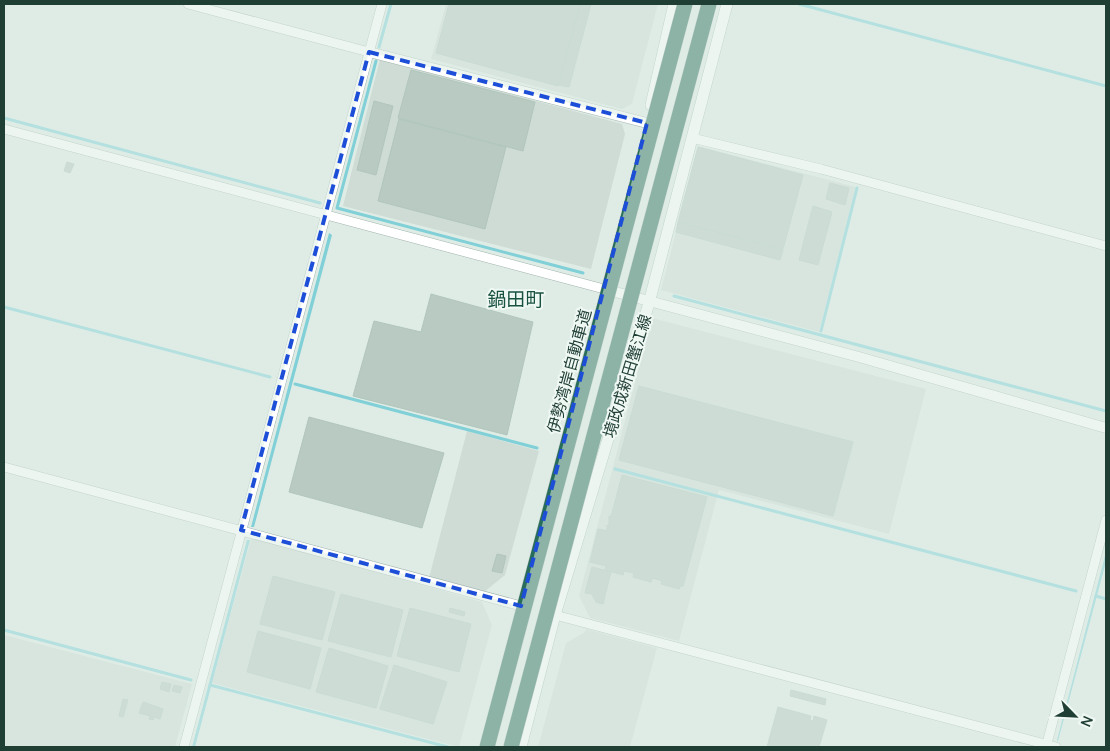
<svg xmlns="http://www.w3.org/2000/svg" width="1110" height="751" font-family="Manrope,'Noto Sans JP',sans-serif">
  <rect width="100%" height="100%" fill="#dfece6"/>
  <g fill="#cedcd5">
    <polygon points="446,4 658,4 632,104 622,109 431,59"/>
    <polygon points="380,59 622,124 625,134 591,269 343,206"/>
    <polygon points="698,146 856,187 819,332 661,290"/>
    <polygon points="652,318 926,389 889,534 719,490 679,641 590,618 579,596"/>
    <polygon points="467,431 539,451 505,575 484,592 429,578"/>
    <polygon points="255,538 482,602 492,625 459,747 212,683 251,539"/>
    <polygon points="586,629 657,648 630,747 538,747 566,643 585,632"/>
    <polygon points="4,635 192,684 175,747 4,747"/>
  </g>
  <g fill="#81d0d7">
    <polygon points="329,233 332,235 254,527 251,527"/>
    <polygon points="247,540 250,540 195,747 192,747"/>
    <polygon points="1106,552 1106,562 1058,741 1057,740"/>
  </g>
  <g fill="none" stroke-linecap="round" stroke-linejoin="round">
    <g stroke="#81d0d7" stroke-width="3">
      <polyline points="799,4 1106,86"/>
      <polyline points="379,47 391,4"/>
      <polyline points="376,61 337,208 583,273"/>
      <polyline points="4,118 320,203"/>
      <polyline points="674,296 1106,411"/>
      <polyline points="4,307 270,377"/>
      <polyline points="821,331 857,188"/>
      <polyline points="295,384 537,448"/>
      <polyline points="615,469 1076,591"/>
      <polyline points="1096,596 1106,599"/>
      <polyline points="4,630 191,680"/>
      <polyline points="210,685 448,747"/>
    </g>
  </g>
  <g fill="#b8cac1" stroke="#b1c6bc">
    <polygon points="449,4 580,4 558,86 436,53"/>
    <polygon points="580,4 591,4 569,87 559,85"/>
    <polygon points="411,70 535,102 523,151 398,118"/>
    <polygon points="374,101 393,106 376,175 357,170"/>
    <polygon points="399,119 506,147 485,229 378,201"/>
    <polygon points="698,147 803,175 783,249 678,222"/>
    <polygon points="67,162 74,164 70,173 64,171"/>
    <polygon points="830,183 849,188 845,205 826,199"/>
    <polygon points="813,206 832,212 818,265 799,260"/>
    <polygon points="678,222 783,250 780,260 676,232"/>
    <polygon points="431,294 533,322 507,435 353,396 374,321 421,332"/>
    <polygon points="639,386 853,442 833,516 619,460"/>
    <polygon points="309,417 444,453 422,528 289,492"/>
    <polygon points="622,475 707,497 683,586 680,586 679,589 661,584 662,581 652,578 651,582 633,577 634,573 624,571 623,575 605,570 606,566 590,562 598,529 607,531 607,525 609,526 609,516 611,517"/>
    <polygon points="497,554 506,556 502,573 492,571"/>
    <polygon points="592,567 611,572 603,604 596,602 592,594 585,593"/>
    <polygon points="273,576 335,592 322,640 260,624"/>
    <polygon points="341,594 403,610 391,657 328,641"/>
    <polygon points="410,608 471,624 459,672 397,656"/>
    <polygon points="450,608 465,612 464,616 449,612"/>
    <polygon points="258,631 321,648 310,689 247,672"/>
    <polygon points="329,648 388,666 376,708 316,692"/>
    <polygon points="394,665 447,682 433,724 380,709"/>
    <polygon points="162,682 171,684 169,692 160,689"/>
    <polygon points="174,685 182,687 180,693 172,691"/>
    <polygon points="791,690 826,699 825,705 790,696"/>
    <polygon points="123,699 128,700 123,717 119,716"/>
    <polygon points="143,702 163,709 160,719 154,717 153,720 149,719 150,716 139,713"/>
    <polygon points="778,707 811,716 810,720 813,721 814,716 827,720 819,747 767,747"/>
  </g>
  <g fill="none" stroke-linecap="round" stroke-linejoin="round">
    <defs>
      <g id="minor">
        <polyline points="188,4 369,52"/>
        <polyline points="4,129 604,289"/>
        <polyline points="692,138 821,169 1106,246"/>
        <polyline points="4,467 521,606"/>
        <polyline points="555,615 1056,747"/>
        <polyline points="184,747 382,4"/>
        <polyline points="1046,747 1106,520"/>
      </g>
      <g id="tertiary">
        <polyline points="369,52 647,123"/>
        <polyline points="604,289 859,357 1106,428"/>
      </g>
      <g id="secondary">
        <polyline points="651,105 674,4"/>
        <polyline points="521,747 555,615 649,303 727,4"/>
      </g>
    </defs>
    <use href="#minor" stroke="#a2b4ad" stroke-width="10"/>
    <use href="#tertiary" stroke="#a2b4ad" stroke-width="11"/>
    <use href="#secondary" stroke="#9db9ad" stroke-width="12"/>
    <use href="#minor" stroke="#fff" stroke-width="9"/>
    <use href="#tertiary" stroke="#fff" stroke-width="10"/>
    <use href="#secondary" stroke="#fff" stroke-width="11"/>
    <defs>
      <g id="motorway-bridge">
        <polyline points="487,747 685,4"/>
        <polyline points="511,747 709,4"/>
      </g>
    </defs>
    <use href="#motorway-bridge" stroke="#c0c9c6" stroke-width="16" stroke-linecap="butt"/>
    <use href="#motorway-bridge" stroke="#286d5a" stroke-width="15"/>
  </g>
  <path d="M0 0H1110V751H0ZM369 52 647 123 521 606 241 530Z" fill="#dfece6" fill-opacity=".55" fill-rule="evenodd"/>
  <path fill="none" stroke="#1d4ed8" stroke-width="4" stroke-dasharray="10 6" stroke-linejoin="round" d="M369 52 647 123 521 606 241 530Z"/>
  <g text-anchor="middle" stroke-width="4" stroke-linejoin="round" paint-order="stroke">
    <g font-size="16" fill="#1f3e34" stroke="#f0f8f4">
      <text transform="translate(569 371) rotate(-75)" y="6">伊勢湾岸自動車道</text>
      <text transform="translate(627 376) rotate(-73)" y="6">境政成新田蟹江線</text>
    </g>
    <g font-size="19" fill="#195240" stroke="#f0f8f4">
      <text x="516" y="306">鍋田町</text>
    </g>
  </g>
  <rect width="1110" height="751" fill="none" stroke="#1f3e34" stroke-width="10"/>
  <g transform="translate(1075 716) rotate(114)" stroke="#f0f8f4" stroke-width="4" paint-order="stroke">
  <path d="M0-4L9 19L0 12L-9 19Z" fill="#1f3e34"/>
  <text y="-8" font-size="14" font-weight="bold" text-anchor="middle" fill="#1f3e34">N</text>
  </g>
</svg>
